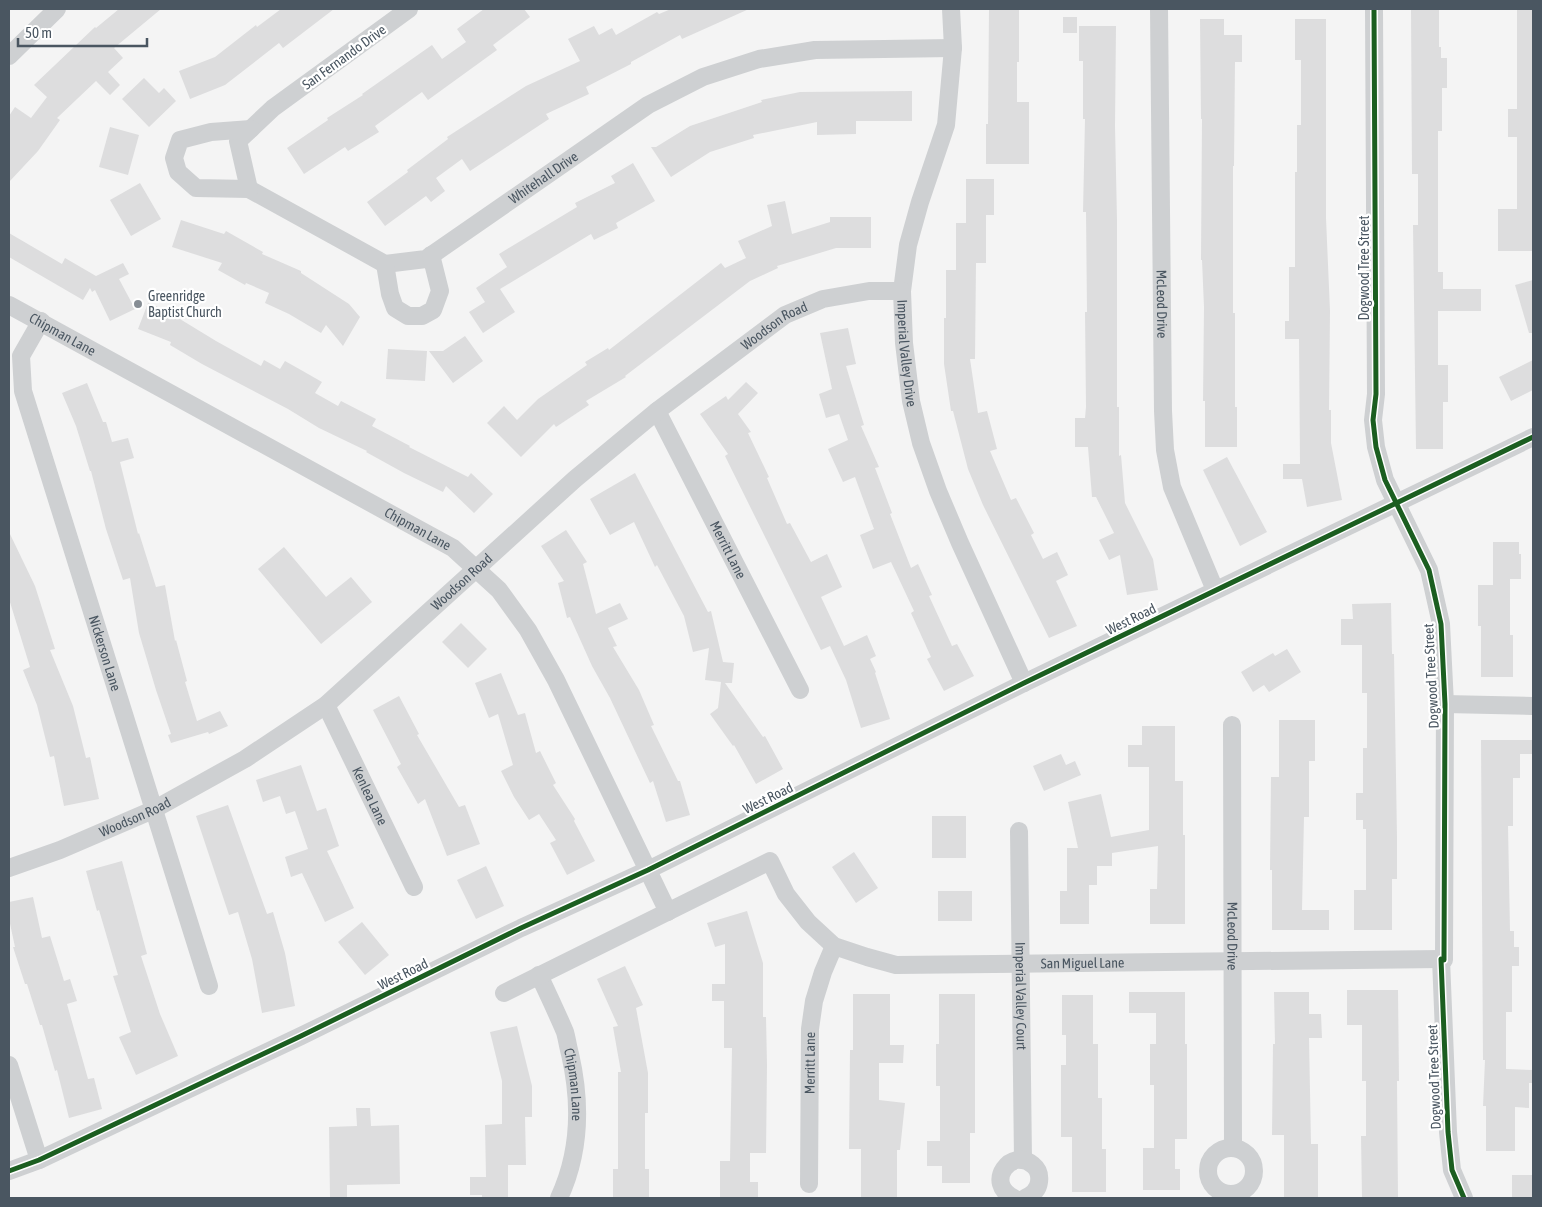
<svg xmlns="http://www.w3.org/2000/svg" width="1542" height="1207" font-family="'Asap Condensed',sans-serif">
  <rect width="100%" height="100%" fill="#f4f4f4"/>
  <g fill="#ddddde">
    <polygon points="119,9 161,9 114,48 123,58 108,72 120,85 110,95 96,81 57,118 60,120 38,151 9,182 9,116 15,107 31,118 47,97 34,85 95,27 96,28"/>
    <polygon points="281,9 334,9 283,48 279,43 225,85 190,99 179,71 215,57 256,25 257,27"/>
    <polygon points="484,9 524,9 530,17 493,45 497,50 428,100 422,92 375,126 379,132 348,151 345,147 304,174 287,148 328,120 327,118 363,95 362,94 432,45 442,59 466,42 457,29"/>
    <polygon points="671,9 749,9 682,39 680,35 631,62 631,64 586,87 589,94 546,114 549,119 470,171 462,159 436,178 445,191 431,202 426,196 385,226 367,202 408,172 407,170 448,139 447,137 526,86 580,61 568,39 594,26 599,35 612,28 616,35 657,12 659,14"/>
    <polygon points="989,9 1019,9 1019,62 1017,62 1017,102 1029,102 1029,164 986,164 986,124 988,124"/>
    <polygon points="1411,9 1439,9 1439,47 1441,47 1441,58 1447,58 1447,88 1442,88 1442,131 1438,131 1438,272 1443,272 1443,289 1481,289 1481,311 1438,311 1438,365 1448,365 1448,402 1443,402 1443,449 1416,449 1413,225 1418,225 1418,174 1412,174"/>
    <polygon points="1517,9 1533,9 1533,251 1498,251 1498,209 1517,209 1517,137 1508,137 1508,109 1517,109"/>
    <rect x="1063" y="17" width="14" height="16"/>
    <polygon points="1200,19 1224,19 1224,35 1242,35 1242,62 1235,62 1234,166 1233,166 1233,313 1235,313 1235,407 1237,407 1237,447 1205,447 1205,401 1203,401 1204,307 1202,260 1201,260 1202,119 1201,119"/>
    <polygon points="1295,19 1326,19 1326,218 1330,311 1329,410 1331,410 1331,443 1342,500 1307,507 1302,479 1283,479 1283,464 1300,464 1299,339 1285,339 1285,321 1289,321 1289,267 1295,267 1295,172 1297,172 1297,125 1301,125 1301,60 1295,60"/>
    <polygon points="1079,26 1116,26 1115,126 1117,220 1117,407 1119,407 1119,456 1121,455 1125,503 1153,559 1158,590 1127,595 1120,555 1109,560 1099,540 1114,533 1096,497 1092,497 1088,447 1075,447 1075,418 1085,418 1086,407 1085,312 1087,312 1086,212 1083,212 1085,119 1083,119 1083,61 1079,61"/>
    <polygon points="144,78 159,93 164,88 176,101 149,127 122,99"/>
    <polygon points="912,91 912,121 856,121 856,134 817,135 817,122 753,135 754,138 710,152 671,177 651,147 656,147 690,126 762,102 761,100 800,92"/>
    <polygon points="110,127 139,135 128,175 99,167"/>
    <polygon points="633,163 655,201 616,223 618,228 594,240 591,234 500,289 515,312 483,333 469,312 485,302 476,288 507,267 499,254 577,207 575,203 615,183 611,176"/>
    <polygon points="966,179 994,179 994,215 986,215 986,263 976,263 975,359 970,359 978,413 987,411 997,449 990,451 1011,500 1016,498 1034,533 1031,535 1043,559 1057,552 1068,575 1056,581 1077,626 1049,638 983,505 968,469 953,411 951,411 944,364 944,318 946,318 946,270 956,270 956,223 966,223"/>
    <polygon points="140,183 161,219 131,236 110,200"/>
    <polygon points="785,201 792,234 830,222 830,217 871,217 871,248 836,248 777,266 778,268 750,281 625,376 626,377 586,401 589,405 556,427 554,424 521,457 487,423 504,406 517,420 538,399 587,365 585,362 608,348 609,350 721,263 725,268 746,258 738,241 772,226 767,205"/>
    <polygon points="181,220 224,234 226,231 263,252 262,254 301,271 301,273 349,304 360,317 343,346 326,325 321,333 289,314 265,303 269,293 246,283 245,285 218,270 222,263 172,247"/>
    <polygon points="9,233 62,264 65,258 96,276 123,263 129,274 119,279 135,309 110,321 95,290 92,292 90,288 83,300 9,257"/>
    <polygon points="1533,280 1533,333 1529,333 1515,285"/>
    <polygon points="148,303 176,314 175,316 216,341 261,366 264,360 280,369 285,361 301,370 322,382 315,393 338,406 341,401 376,419 372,426 410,446 409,447 468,477 471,473 493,494 474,513 446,486 443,492 404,473 366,452 367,451 319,428 288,409 202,364 170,345 171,342 138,329"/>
    <polygon points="848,328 856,364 846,366 864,425 861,426 879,467 875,468 892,513 890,514 911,568 918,564 932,595 929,596 952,646 957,644 974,676 944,691 927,659 931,657 911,613 914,611 891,562 873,569 860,535 874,529 855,477 843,482 828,449 848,440 839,414 826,418 819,394 832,389 820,333"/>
    <polygon points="465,336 483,361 453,383 429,351 443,351"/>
    <polygon points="388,349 427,351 425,381 386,379"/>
    <polygon points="1533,360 1533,390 1511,401 1499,377"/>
    <polygon points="746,382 758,393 738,414 751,432 748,433 769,477 767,478 787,524 790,523 811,562 827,554 842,587 821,597 844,646 867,635 876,656 870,659 876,672 875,673 890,719 861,728 846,680 830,646 821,650 725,456 728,454 700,414 726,396 728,400"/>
    <polygon points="87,383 103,422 106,422 112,442 128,438 134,458 120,462 138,534 139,533 156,587 165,585 175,641 176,640 187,681 185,682 197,721 220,711 228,726 209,734 208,732 171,743 168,735 171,734 156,690 139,633 130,578 123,580 106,529 91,471 90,471 76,426 62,393"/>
    <polygon points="1227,457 1267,532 1240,546 1203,470"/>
    <polygon points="635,473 708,612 711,611 723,662 734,663 732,683 725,683 763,737 765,736 783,769 756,784 734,745 733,746 710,714 718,708 721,682 705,680 709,648 693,652 684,616 657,565 655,567 634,522 610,535 590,499"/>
    <polygon points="566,530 587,562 583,564 596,614 620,603 628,619 608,628 617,646 613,647 639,690 654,725 651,726 678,781 680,781 690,815 666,822 653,781 650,783 610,698 592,666 570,617 567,618 558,583 564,581 541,546"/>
    <polygon points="9,532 35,586 55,649 50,650 73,706 86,758 90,757 99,799 64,806 54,756 50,757 37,705 23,670 30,667 9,599"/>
    <polygon points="1493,542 1519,542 1519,554 1521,554 1521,579 1510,579 1510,635 1513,635 1513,677 1481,677 1481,626 1478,626 1478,585 1493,585"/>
    <polygon points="284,547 326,597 351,577 372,602 321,644 258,569"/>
    <polygon points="1391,603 1392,654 1394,654 1397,837 1397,879 1392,879 1392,930 1354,930 1354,890 1366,890 1366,829 1363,829 1363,820 1356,820 1356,793 1363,793 1363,748 1367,748 1367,693 1362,693 1362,645 1341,645 1341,619 1353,619 1352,604"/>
    <polygon points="461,623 487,649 468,668 442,642"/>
    <polygon points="1287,649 1301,672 1269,692 1264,685 1253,692 1241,672 1273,653 1275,656"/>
    <polygon points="501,673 518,715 525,713 536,753 540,751 556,783 553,785 575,819 574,821 595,861 567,875 550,843 556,840 539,814 529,820 514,797 501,771 513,765 498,714 489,718 475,683"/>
    <polygon points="399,696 419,734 417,735 459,807 465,805 480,844 447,856 425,799 418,804 397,767 401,764 373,710"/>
    <polygon points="1279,720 1315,720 1315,761 1309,761 1309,817 1304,817 1302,910 1329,910 1329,930 1272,930 1272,870 1270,870 1271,777 1279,777"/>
    <polygon points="1142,726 1175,726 1175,781 1183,781 1183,835 1185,835 1185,924 1150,924 1150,889 1157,889 1158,846 1112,853 1112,866 1097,866 1097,885 1089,885 1089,924 1060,924 1060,891 1067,891 1067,848 1078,848 1068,802 1101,794 1111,837 1149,830 1149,767 1128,767 1128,745 1142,745"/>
    <polygon points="1481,740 1533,740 1533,754 1520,754 1520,778 1513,778 1513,826 1508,826 1510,931 1514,931 1514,947 1519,947 1519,966 1512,966 1512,1012 1506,1012 1506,1069 1533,1070 1533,1083 1529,1083 1529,1108 1515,1107 1515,1151 1486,1151 1486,1106 1483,1106 1485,1060 1483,1060"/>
    <polygon points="1061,754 1066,765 1075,761 1081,775 1044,791 1033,766"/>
    <polygon points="301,765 317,811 326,808 339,846 327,851 354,908 325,922 302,873 291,877 285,857 308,849 295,811 286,814 280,796 263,802 256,780"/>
    <polygon points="228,805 267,914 273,912 285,953 295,1006 262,1013 252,959 238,912 229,915 196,816"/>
    <rect x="932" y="816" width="34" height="42"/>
    <polygon points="854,852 878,888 856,903 832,867"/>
    <polygon points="122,861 147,954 141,956 160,1014 178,1056 136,1075 119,1037 131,1032 113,976 118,975 99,910 97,911 86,871"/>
    <polygon points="486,866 504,906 476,919 457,880"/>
    <rect x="938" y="891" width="34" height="30"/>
    <polygon points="33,897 42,938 50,936 64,981 70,979 77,1001 67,1004 88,1079 94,1078 102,1109 69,1118 57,1070 55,1071 42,1025 40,1025 27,984 25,984 13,947 15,947 9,919 9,902"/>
    <polygon points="747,911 763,963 763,1017 766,1017 767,1065 766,1153 750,1153 750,1182 758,1182 758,1198 720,1198 720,1161 730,1161 732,1048 724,1048 724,1001 712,1001 712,984 725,984 725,944 715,947 707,923"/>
    <polygon points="362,922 389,955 365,975 338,942"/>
    <polygon points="625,966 643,1005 636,1008 648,1073 648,1113 645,1113 645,1169 649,1169 649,1198 613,1198 613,1169 618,1169 618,1072 621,1072 613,1027 618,1026 597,979"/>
    <polygon points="1347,990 1398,990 1399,1081 1397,1081 1398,1198 1362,1198 1361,1136 1366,1136 1366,1081 1362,1081 1362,1025 1347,1025"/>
    <polygon points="1129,992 1185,992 1185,1044 1187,1044 1187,1139 1175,1139 1175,1169 1180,1169 1180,1190 1143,1190 1143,1148 1154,1148 1154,1085 1150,1085 1150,1044 1156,1044 1156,1013 1129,1013"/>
    <polygon points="1274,992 1309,992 1309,1014 1321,1014 1322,1038 1309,1038 1311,1144 1318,1144 1318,1198 1284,1198 1284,1135 1272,1135 1273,1044 1275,1044"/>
    <polygon points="853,994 890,994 890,1045 904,1045 903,1063 879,1063 879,1100 905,1103 900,1150 897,1150 897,1198 861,1198 861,1149 849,1149 850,1050 853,1050"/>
    <polygon points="939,994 975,994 975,1133 970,1133 970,1183 942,1183 942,1166 927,1166 927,1141 940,1141 940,1086 936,1086 936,1044 939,1044"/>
    <polygon points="1062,995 1093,995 1093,1044 1098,1044 1098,1098 1102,1098 1102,1149 1106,1149 1106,1192 1072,1192 1072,1137 1061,1137 1061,1065 1066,1065 1066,1035 1062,1035"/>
    <polygon points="517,1026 532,1086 532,1117 525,1117 526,1165 508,1165 508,1198 482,1198 482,1195 470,1195 470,1177 486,1177 485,1125 502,1124 502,1081 490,1032"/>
    <polygon points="356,1108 370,1108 371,1126 399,1125 400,1184 347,1185 347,1198 330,1198 329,1127 357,1126"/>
    <rect x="1512" y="1175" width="21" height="23"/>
  </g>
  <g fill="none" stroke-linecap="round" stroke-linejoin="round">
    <g stroke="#ced0d2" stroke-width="18">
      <path id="s1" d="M409 9 273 108 238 141 249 189 385 264 426 259 648 105 703 77 759 59 815 50 953 48"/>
      <path id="s2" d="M951 9 953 48 946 125 920 202 908 245 902 291 904 343 911 401 921 443 938 491 960 543 1024 683"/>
      <path id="s3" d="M1159 9 1163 411 1165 450 1172 487 1215 590"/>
      <polyline points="1374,9 1376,394 1373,420 1376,447 1385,480 1429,570 1441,624 1445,704 1444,960 1441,959 1448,1132 1452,1170 1464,1198"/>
      <polyline points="9,56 57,9"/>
      <polyline points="249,189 196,188 178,172 174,158 180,140 211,132 251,129"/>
      <polyline points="385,264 390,294 395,308 408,316 422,316 433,310 440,291 431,255"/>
      <path id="s4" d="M9 305 453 548 499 590 528 630 556 680 668 912"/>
      <path id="s5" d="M41 321 21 356 23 391 209 986"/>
      <path id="s6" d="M657 411 800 690"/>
      <polyline points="1445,704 1533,706"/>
      <path id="s7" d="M326 705 414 887"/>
      <path id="s8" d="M1232 725 1233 1148"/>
      <path id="s9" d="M1019 831 1023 1160"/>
      <path id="s10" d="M9 868 60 850 153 810 245 759 326 705 575 479 657 411 785 315 823 299 869 291H902"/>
      <path id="s11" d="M539 975C548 994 557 1013 565 1032 567 1039 568 1047 570 1054 581 1102 580 1153 559 1198"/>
      <path id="s12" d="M504 993 770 861 786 894 808 922 834 946 867 957 896 965 1441 959"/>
      <polyline points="9,1065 39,1160"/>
      <circle cx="1231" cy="1171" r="23"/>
      <polyline points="9,1171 39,1160 301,1036 521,928 648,870 1024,683 1533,437"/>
      <path id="s13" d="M809 1184 810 1029 814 1001 823 972 834 946"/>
      <path d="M1014 1198C983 1183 1012 1146 1033 1165 1038 1169 1040 1175 1039 1182 1038 1190 1032 1195 1025 1198"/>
    </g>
    <defs>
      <g id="cycleway">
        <polyline points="1374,9 1376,394 1373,420 1376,447 1385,480 1429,570 1441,624 1445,704 1444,960 1441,959 1448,1132 1452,1170 1464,1198"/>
        <polyline points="9,1171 39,1160 301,1036 521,928 648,870 1024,683 1533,437"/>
      </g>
    </defs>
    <use href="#cycleway" stroke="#fff" stroke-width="8"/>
    <use href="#cycleway" stroke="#1b5e20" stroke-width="5"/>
  </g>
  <circle fill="#868d94" stroke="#fff" stroke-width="2" cx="138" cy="304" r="5"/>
  <g text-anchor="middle" stroke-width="4.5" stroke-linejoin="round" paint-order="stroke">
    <g font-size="14" fill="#4a5661" stroke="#fff">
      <text transform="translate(344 57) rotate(-36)" y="5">San Fernando Drive</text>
      <text dy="5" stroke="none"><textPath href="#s1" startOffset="605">Whitehall Drive</textPath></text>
      <text transform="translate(1364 268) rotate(-90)" y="5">Dogwood Tree Street</text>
      <text dy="5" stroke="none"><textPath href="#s3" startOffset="295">McLeod Drive</textPath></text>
      <text dy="5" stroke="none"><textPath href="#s10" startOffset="946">Woodson Road</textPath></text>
      <text dy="5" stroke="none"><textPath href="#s4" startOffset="61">Chipman Lane</textPath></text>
      <text dy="5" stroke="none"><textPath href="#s2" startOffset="351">Imperial Valley Drive</textPath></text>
      <text dy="5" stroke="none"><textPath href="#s4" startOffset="466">Chipman Lane</textPath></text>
      <text dy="5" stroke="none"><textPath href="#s6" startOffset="156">Merritt Lane</textPath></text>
      <text dy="5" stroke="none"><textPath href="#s10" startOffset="541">Woodson Road</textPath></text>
      <text transform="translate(1131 619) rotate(-26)" y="5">West Road</text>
      <text dy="5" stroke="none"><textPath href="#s5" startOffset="350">Nickerson Lane</textPath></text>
      <text transform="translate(1431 676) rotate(-93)" y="5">Dogwood Tree Street</text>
      <text dy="5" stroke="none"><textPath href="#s7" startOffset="101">Kenlea Lane</textPath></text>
      <text transform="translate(768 798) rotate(-26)" y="5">West Road</text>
      <text dy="5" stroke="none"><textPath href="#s10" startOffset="136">Woodson Road</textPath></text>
      <text dy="5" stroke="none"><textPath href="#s8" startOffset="211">McLeod Drive</textPath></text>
      <text dy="5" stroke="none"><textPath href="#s12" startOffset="656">San Miguel Lane</textPath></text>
      <text transform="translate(403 974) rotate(-26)" y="5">West Road</text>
      <text dy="5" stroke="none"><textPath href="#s9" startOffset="165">Imperial Valley Court</textPath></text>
      <text dy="5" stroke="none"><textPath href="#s13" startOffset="121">Merritt Lane</textPath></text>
      <text transform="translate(1434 1077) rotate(-92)" y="5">Dogwood Tree Street</text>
      <text dy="5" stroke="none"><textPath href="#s11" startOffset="116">Chipman Lane</textPath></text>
    </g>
    <g font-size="14" fill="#4a5661" stroke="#fff" text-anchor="start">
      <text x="148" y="301">Greenridge<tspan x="148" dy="16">Baptist Church</tspan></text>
    </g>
  </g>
  <rect width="1542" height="1207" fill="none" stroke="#4a5661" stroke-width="20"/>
  <path d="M18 38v8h129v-8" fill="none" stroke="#4a5661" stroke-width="2.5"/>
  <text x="25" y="38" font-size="15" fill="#4a5661" stroke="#ffffff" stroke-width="4" paint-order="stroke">50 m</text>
</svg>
